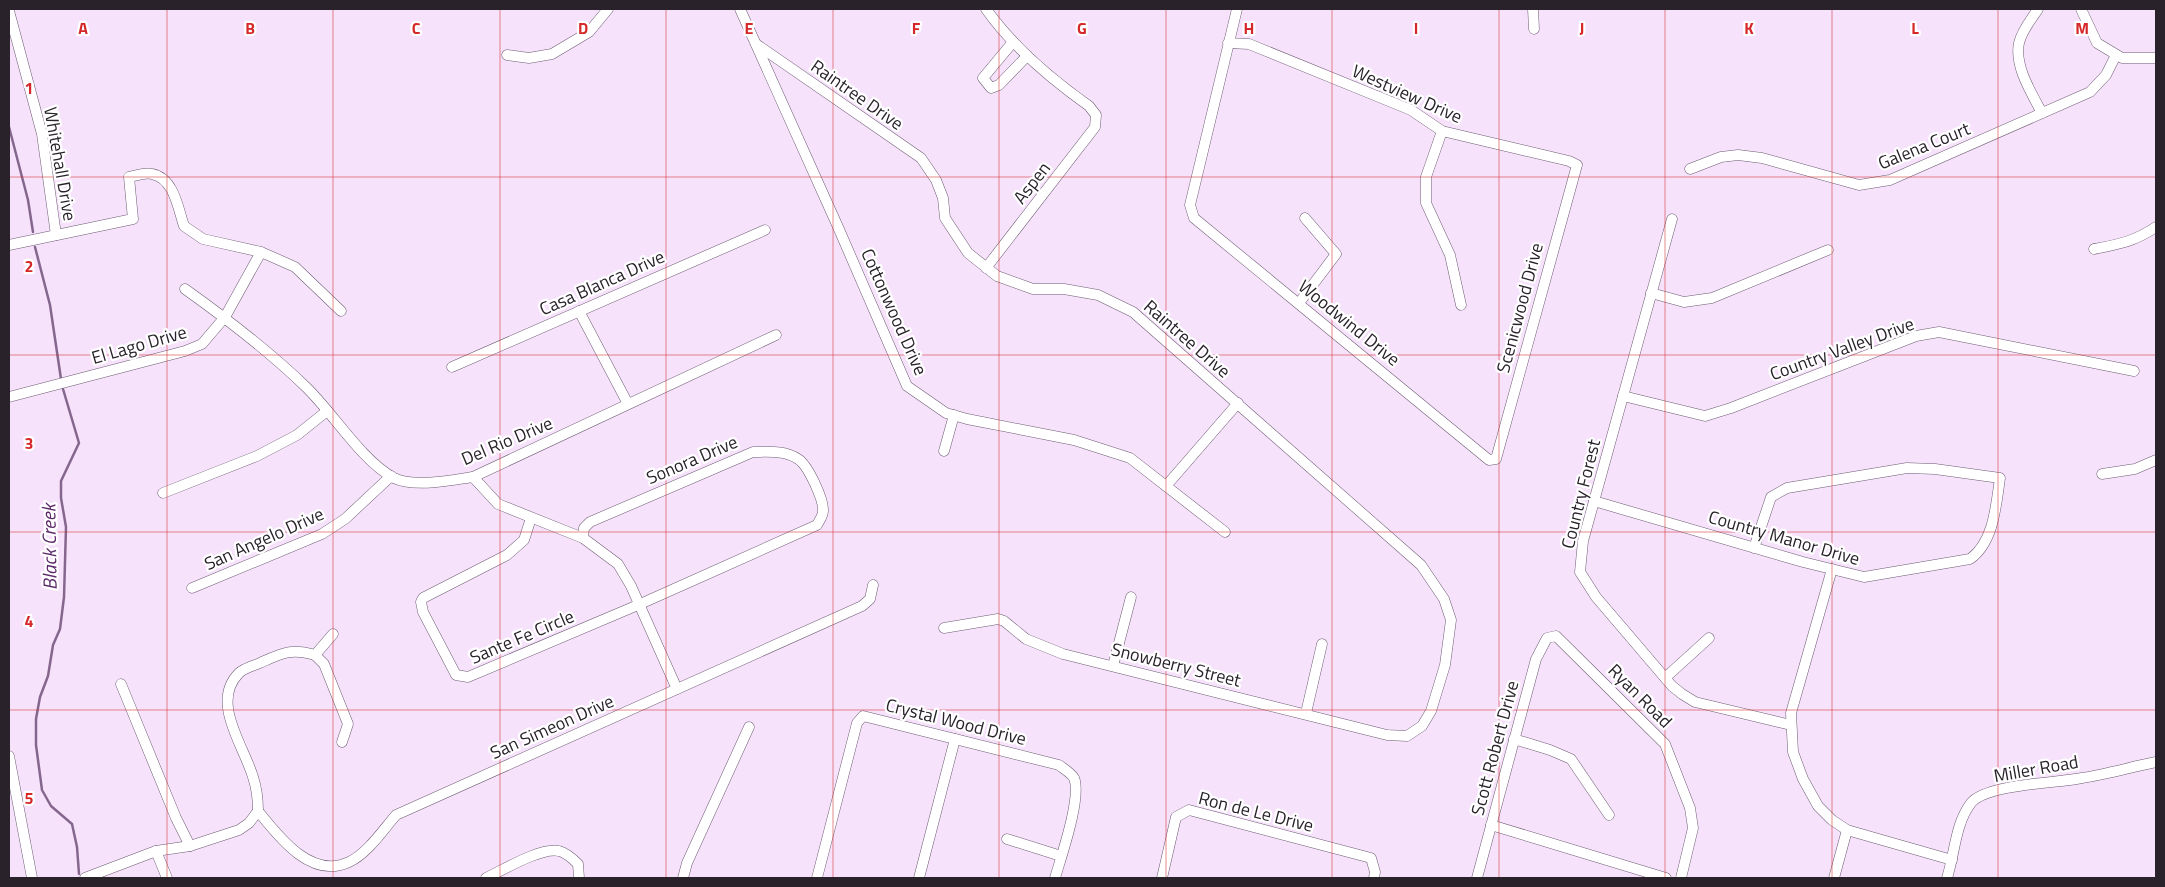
<svg xmlns="http://www.w3.org/2000/svg" width="2165" height="887" font-family="'Titillium Web',sans-serif">
  <rect width="100%" height="100%" fill="#f7e2fc"/>
  <g fill="none" stroke-linecap="round" stroke-linejoin="round">
    <g stroke="#85678e" stroke-width="2.5">
      <polyline points="9,127 28,200 33,232"/>
      <polyline points="35,247 50,305 61,379"/>
      <polyline points="63,389 79,443 61,481 61,498 66,527 64,597 60,629 53,645 48,676 40,697 36,719 36,745 42,790 51,806 72,824 77,847 79,874"/>
    </g>
    <defs>
      <g id="minor">
        <polyline points="740,9 838,227 907,386 946,413 967,419 1074,440 1130,458 1225,532"/>
        <path d="M986 9C1013 47 1051 79 1089 106L1096 115 1095 127 986 268"/>
        <polyline points="1533,9 1534,29"/>
        <path d="M2038 9C2031 20 2022 30 2019 43 2014 66 2032 94 2042 113"/>
        <polyline points="2081,9 2097,43 2122,58 2156,58"/>
        <polyline points="9,11 42,134 56,235"/>
        <polyline points="1013,42 983,78 991,88 999,85 1027,56"/>
        <polyline points="1228,43 1249,44 1411,110 1442,131 1569,161 1577,165 1496,459 1489,460 1194,218 1190,205 1237,9"/>
        <polyline points="756,44 921,158 936,180 943,198 945,218 968,253 997,276 1033,289 1064,289 1098,295 1133,312 1421,565 1444,599 1451,620 1445,665 1431,711 1422,726 1407,736 1387,735 1063,654 1026,639 1004,621 998,619 944,628"/>
        <polyline points="507,55 529,58 552,54 589,32 608,9"/>
        <polyline points="1442,131 1426,177 1426,203 1450,255 1461,305"/>
        <polyline points="1690,169 1721,157 1738,155 1762,158 1859,185 1890,180 2090,92 2106,75 2116,55"/>
        <polyline points="1672,219 1583,541 1580,572 1596,597 1672,686 1682,694 1695,702 1791,725"/>
        <path d="M9 245 133 219 129 177C135 176 146 172 152 174 174 178 178 208 184 226L203 239 261 252 295 267 341 311"/>
        <path d="M2094 249C2120 244 2133 242 2156 227"/>
        <path d="M185 289C227 319 269 351 306 387 333 413 362 461 394 478 414 488 452 480 473 477L776 335"/>
        <polyline points="1651,293 1684,302 1712,298 1828,250"/>
        <polyline points="1299,303 1336,254 1305,218"/>
        <polyline points="579,311 628,404"/>
        <polyline points="452,367 765,230"/>
        <polyline points="1623,396 1705,416 1731,408 1916,336 1939,332 2134,371"/>
        <polyline points="9,397 185,351 202,344 225,317 261,252"/>
        <polyline points="944,451 954,415"/>
        <polyline points="2102,474 2135,469 2156,460"/>
        <polyline points="473,477 498,504 583,538 618,564 631,586 677,689"/>
        <polyline points="1166,486 1238,403"/>
        <polyline points="163,493 257,456 297,435 327,411"/>
        <path d="M1594 501 1803 562 1864 577 1970 559C1994 542 1996 505 2000 478L1935 469 1907 468 1787 488 1771 497 1754 548"/>
        <path d="M531 518 524 540 507 555 423 598 421 602 423 612 456 675 468 677 638 605 817 525C819 521 823 516 823 511 824 500 808 465 798 459 785 450 768 452 753 452L590 522 584 528 583 538"/>
        <polyline points="1832,569 1791,713 1793,752 1803,779 1818,806 1832,820 1847,830 1952,860"/>
        <polyline points="192,588 322,534 345,519 391,476"/>
        <polyline points="315,655 324,664 348,724 342,742"/>
        <polyline points="1113,666 1131,597"/>
        <polyline points="1666,677 1709,638"/>
        <polyline points="121,684 176,818 190,846"/>
        <polyline points="1306,713 1322,644"/>
        <polyline points="1514,739 1550,750 1571,759 1609,815"/>
        <polyline points="9,756 32,878"/>
        <path d="M258 811C278 836 311 880 349 862 367 854 383 830 396 815L862 606 870 599 873 585"/>
        <path d="M258 811C258 799 257 789 253 777 244 746 210 702 239 673 244 668 253 666 260 663 282 653 291 648 315 655L333 634"/>
        <polyline points="1491,825 1666,878"/>
        <polyline points="1007,839 1061,856"/>
        <polyline points="156,851 167,878"/>
        <polyline points="85,878 156,851 190,846 239,830 249,823 258,811"/>
        <path d="M486 878C503 870 541 847 559 851 567 853 573 859 578 864L579 878"/>
        <polyline points="683,878 687,863 749,727"/>
        <path d="M817 878 857 723 863 716 1059 765C1064 769 1071 773 1074 778 1082 797 1061 857 1055 878"/>
        <polyline points="919,878 955,739"/>
        <polyline points="1162,878 1176,817 1189,810 1371,858 1375,872 1374,878"/>
        <polyline points="1477,878 1536,659 1547,638 1556,636 1665,744 1690,808 1693,828 1681,878"/>
        <polyline points="1834,878 1847,830"/>
        <path d="M1947 878C1955 853 1955 824 1971 803 1986 784 2058 783 2082 778 2107 774 2131 767 2156 762"/>
      </g>
    </defs>
    <use href="#minor" stroke="#6d5c72" stroke-width="11"/>
    <use href="#minor" stroke="#fff" stroke-width="10"/>
  </g>
  <path fill="none" stroke="#d62828" stroke-width="1" stroke-opacity="0.55" d="M167 9V878M333 9V878M500 9V878M666 9V878M833 9V878M999 9V878M1166 9V878M1332 9V878M1499 9V878M1665 9V878M1832 9V878M1998 9V878M9 177H2156M9 355H2156M9 532H2156M9 710H2156"/>
  <g text-anchor="middle" stroke-width="4.5" stroke-linejoin="round" paint-order="stroke">
    <g font-size="18" fill="#29222b" stroke="#fff">
      <text transform="translate(1407 94) rotate(24)" y="6">Westview Drive</text>
      <text transform="translate(857 95) rotate(35)" y="6">Raintree Drive</text>
      <text transform="translate(1924 146) rotate(-22)" y="6">Galena Court</text>
      <text transform="translate(60 164) rotate(80)" y="6">Whitehall Drive</text>
      <text transform="translate(1032 183) rotate(-52)" y="6">Aspen</text>
      <text transform="translate(602 283) rotate(-24)" y="6">Casa Blanca Drive</text>
      <text transform="translate(1520 308) rotate(-75)" y="6">Scenicwood Drive</text>
      <text transform="translate(894 312) rotate(66)" y="6">Cottonwood Drive</text>
      <text transform="translate(1349 323) rotate(39)" y="6">Woodwind Drive</text>
      <text transform="translate(1187 339) rotate(41)" y="6">Raintree Drive</text>
      <text transform="translate(139 345) rotate(-16)" y="6">El Lago Drive</text>
      <text transform="translate(1842 349) rotate(-20)" y="6">Country Valley Drive</text>
      <text transform="translate(507 441) rotate(-23)" y="6">Del Rio Drive</text>
      <text transform="translate(692 460) rotate(-23)" y="6">Sonora Drive</text>
      <text transform="translate(1581 494) rotate(-76)" y="6">Country Forest</text>
      <text transform="translate(1784 538) rotate(16)" y="6">Country Manor Drive</text>
      <text transform="translate(264 539) rotate(-24)" y="6">San Angelo Drive</text>
      <text transform="translate(522 637) rotate(-23)" y="6">Sante Fe Circle</text>
      <text transform="translate(1176 665) rotate(14)" y="6">Snowberry Street</text>
      <text transform="translate(1640 696) rotate(45)" y="6">Ryan Road</text>
      <text transform="translate(956 722) rotate(14)" y="6">Crystal Wood Drive</text>
      <text transform="translate(552 727) rotate(-24)" y="6">San Simeon Drive</text>
      <text transform="translate(1495 748) rotate(-75)" y="6">Scott Robert Drive</text>
      <text transform="translate(2036 769) rotate(-10)" y="6">Miller Road</text>
      <text transform="translate(1256 812) rotate(14)" y="6">Ron de Le Drive</text>
    </g>
    <g font-size="19" font-style="italic" fill="#5b2968" stroke="#fff">
      <text transform="translate(49 547) rotate(-91)" y="7">Black Creek</text>
    </g>
  </g>
  <g font-size="16" text-anchor="middle" font-weight="bold" fill="#d62828" stroke="#fff" stroke-width="4.5" stroke-linejoin="round" paint-order="stroke">
    <text x="83" y="34">A</text>
    <text x="250" y="34">B</text>
    <text x="416" y="34">C</text>
    <text x="583" y="34">D</text>
    <text x="749" y="34">E</text>
    <text x="916" y="34">F</text>
    <text x="1082" y="34">G</text>
    <text x="1249" y="34">H</text>
    <text x="1416" y="34">I</text>
    <text x="1582" y="34">J</text>
    <text x="1749" y="34">K</text>
    <text x="1915" y="34">L</text>
    <text x="2082" y="34">M</text>
    <text x="29" y="94">1</text>
    <text x="29" y="272">2</text>
    <text x="29" y="449">3</text>
    <text x="29" y="627">4</text>
    <text x="29" y="804">5</text>
  </g>
  <rect width="2165" height="887" fill="none" stroke="#29222b" stroke-width="20"/>
</svg>
